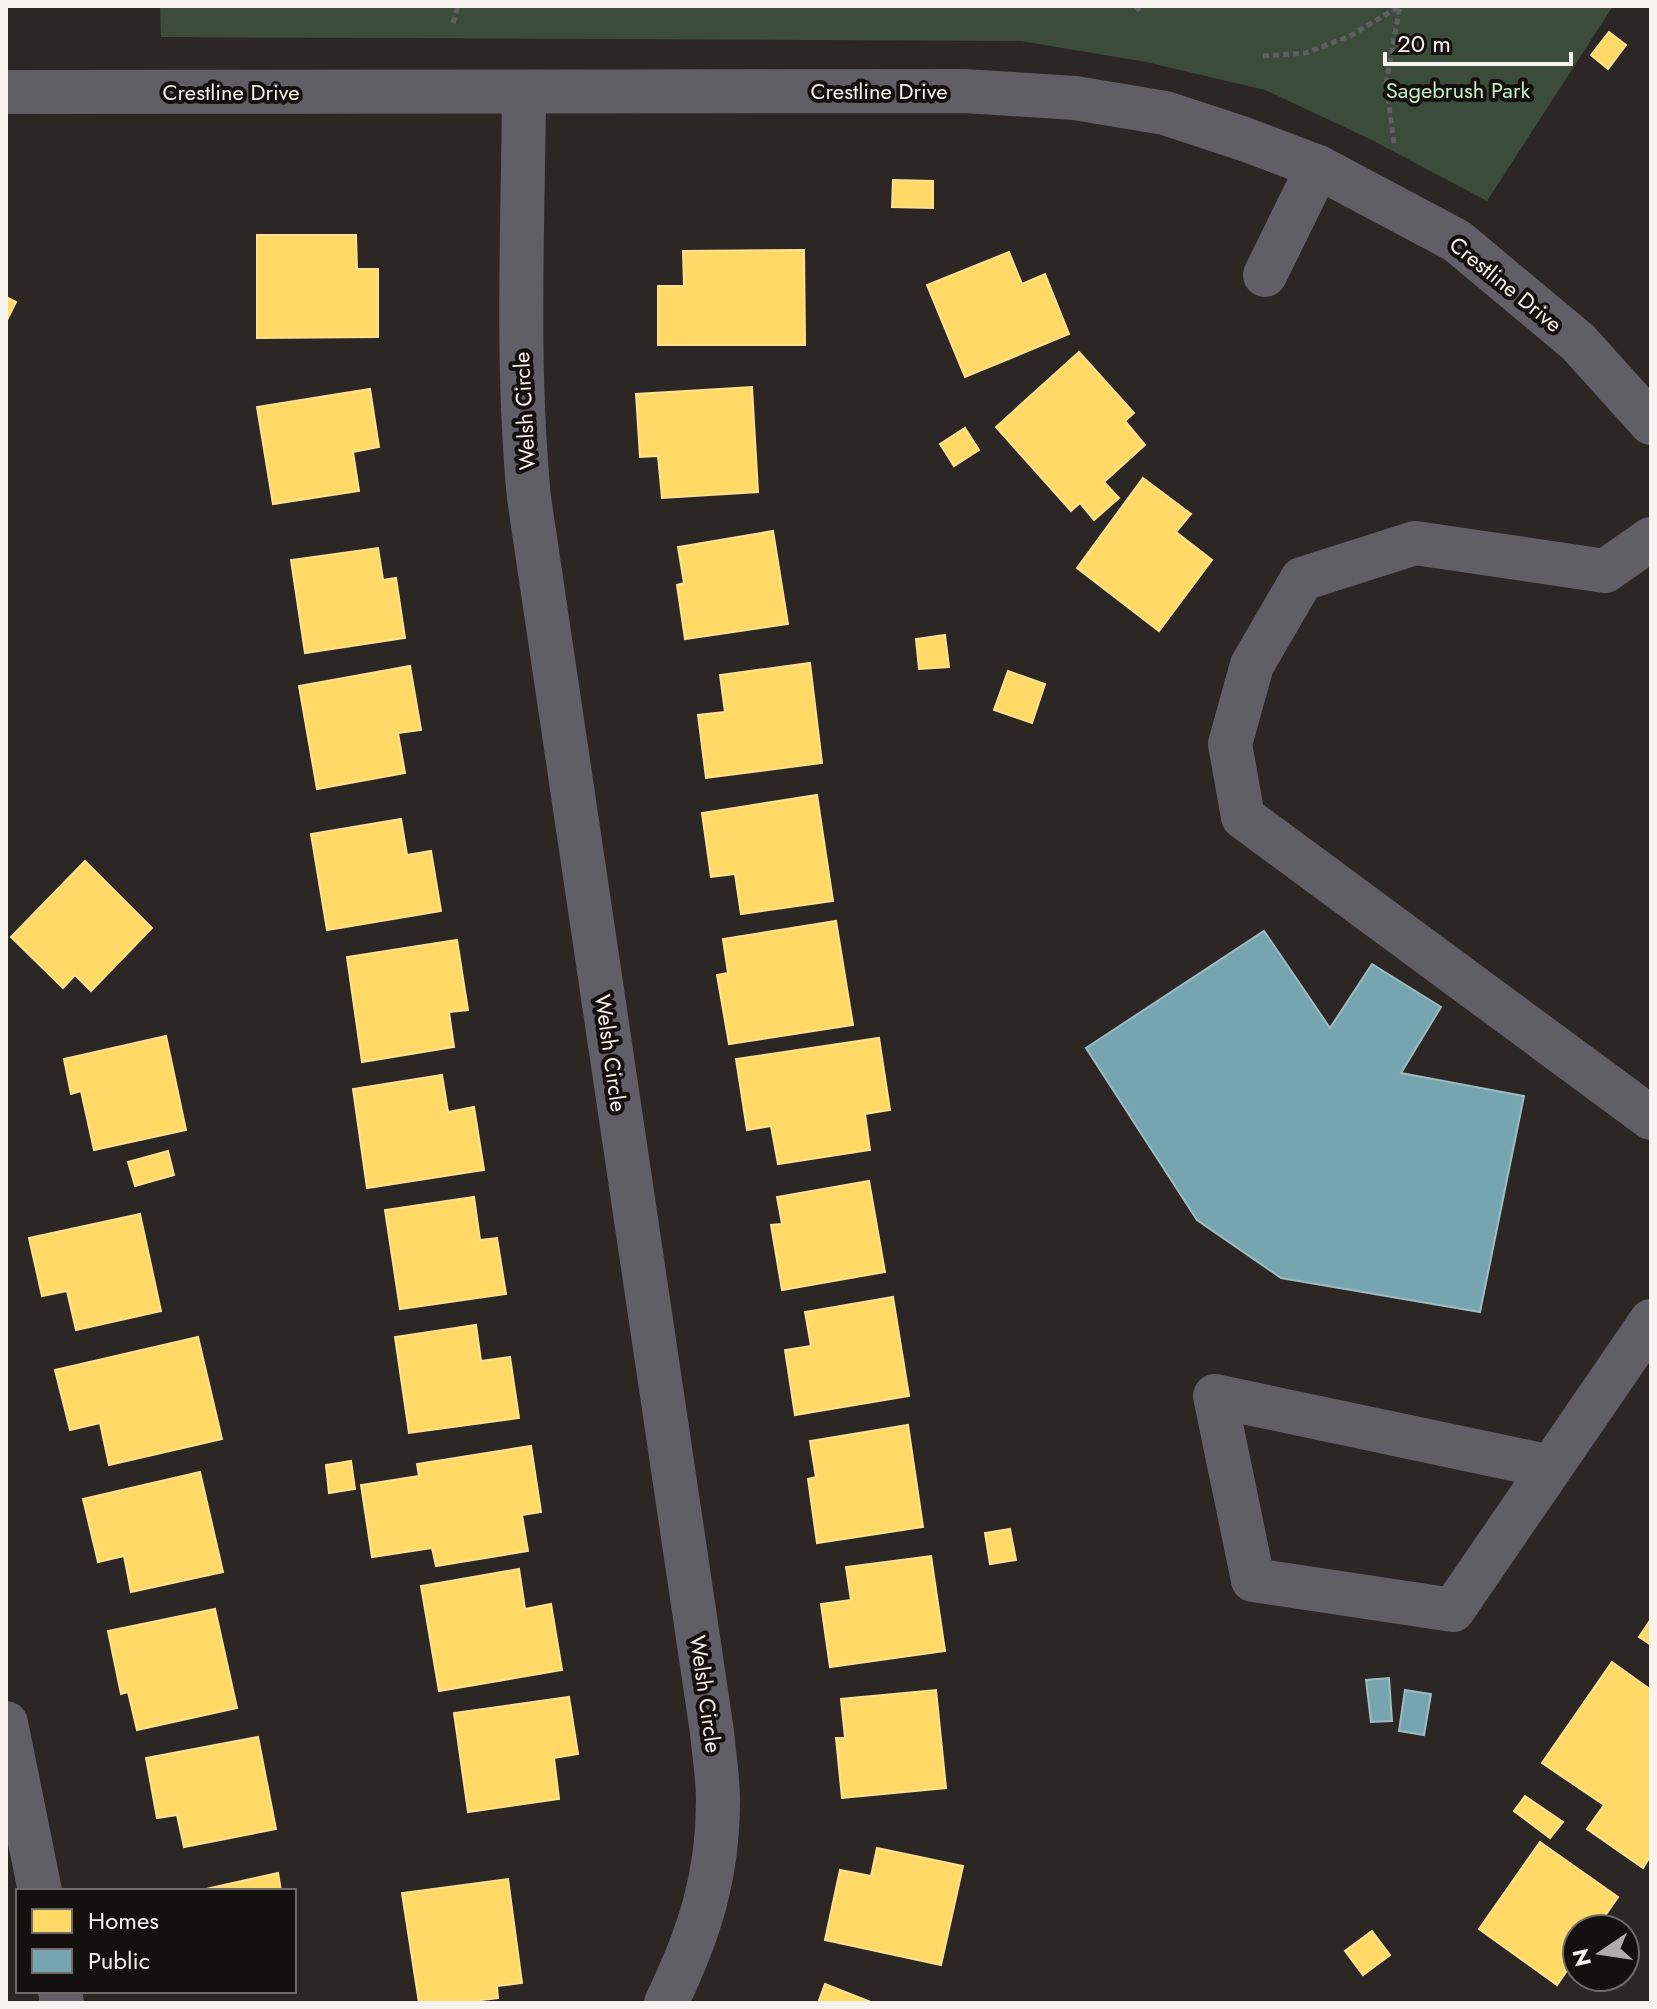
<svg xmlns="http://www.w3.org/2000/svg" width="1657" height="2009" font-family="Jost,sans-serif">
  <rect width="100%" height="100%" fill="#2c2725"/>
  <polygon fill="#3c4c3b" points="160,6 1613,6 1487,201 1370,139 1265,90 1146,62 1021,41 161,37"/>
  <g fill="#ffd966" stroke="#fde18f" stroke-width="2">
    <polygon points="1609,32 1626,45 1608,69 1591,55"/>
    <polygon points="893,180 933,181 933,208 892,207"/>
    <polygon points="257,235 356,235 357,269 378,269 378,337 257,338"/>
    <polygon points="804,250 805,345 658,345 658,286 684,286 683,251"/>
    <polygon points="1009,252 1022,284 1045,274 1069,334 965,377 927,285"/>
    <polygon points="6,297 16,302 6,322"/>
    <polygon points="1079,352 1134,413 1125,421 1145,445 1104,482 1119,498 1094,520 1080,503 1071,511 996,427"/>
    <polygon points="752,387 758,492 662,498 658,456 640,457 636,394"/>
    <polygon points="370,389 379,447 353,452 359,491 273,504 257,407"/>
    <polygon points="965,428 979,450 954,466 940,444"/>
    <polygon points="1143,478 1191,514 1176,532 1212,560 1159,631 1077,568"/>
    <polygon points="773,531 788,624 685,639 677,585 684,583 678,547"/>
    <polygon points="378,548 383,580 396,578 405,638 305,653 291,560"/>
    <polygon points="945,635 949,667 919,669 916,639"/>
    <polygon points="810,663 822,763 706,778 698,715 725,712 720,675"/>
    <polygon points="410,666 421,730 398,733 405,773 317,789 299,686"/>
    <polygon points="1008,671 1045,684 1032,723 994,710"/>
    <polygon points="817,795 833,901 741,914 735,874 711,877 702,813"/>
    <polygon points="401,819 407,855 431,851 441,911 327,930 311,834"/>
    <polygon points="85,861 152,928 91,991 75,975 63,988 11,937"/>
    <polygon points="836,921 853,1025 729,1044 717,975 728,973 723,939"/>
    <polygon points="457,940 468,1010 449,1012 454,1047 362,1062 347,957"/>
    <polygon points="166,1036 186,1130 94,1150 81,1091 71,1094 64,1059"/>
    <polygon points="879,1038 890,1110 865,1114 870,1150 778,1164 771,1126 747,1130 736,1059"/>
    <polygon points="442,1075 448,1112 474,1107 484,1170 367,1188 353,1089"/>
    <polygon points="168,1151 174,1175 135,1186 128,1162"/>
    <polygon points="869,1181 885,1272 782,1290 771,1225 782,1224 777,1197"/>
    <polygon points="474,1197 480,1240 497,1238 506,1294 400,1309 385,1210"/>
    <polygon points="140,1214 161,1311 76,1330 67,1291 42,1296 29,1238"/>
    <polygon points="893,1297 909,1396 795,1415 785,1350 811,1346 805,1312"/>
    <polygon points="476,1325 481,1361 510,1357 519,1418 409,1433 395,1337"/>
    <polygon points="198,1337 222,1439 109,1465 100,1423 70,1430 55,1370"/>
    <polygon points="908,1425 923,1527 817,1543 808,1479 816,1477 810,1441"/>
    <polygon points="531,1446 541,1512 522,1515 528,1551 436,1566 432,1548 372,1557 361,1485 419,1476 417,1464"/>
    <polygon points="351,1461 355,1489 329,1493 326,1465"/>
    <polygon points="200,1472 223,1572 131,1592 124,1556 98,1562 83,1499"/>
    <polygon points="1010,1529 1016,1560 990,1564 985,1533"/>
    <polygon points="931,1556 945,1651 830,1667 821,1604 851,1600 846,1567"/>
    <polygon points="519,1569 525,1609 551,1604 562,1670 439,1691 421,1586"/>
    <polygon points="215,1609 237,1708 137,1730 128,1692 121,1694 108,1631"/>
    <polygon points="1651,1619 1651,1645 1639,1637"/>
    <polygon points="1612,1662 1651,1690 1651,1855 1643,1868 1587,1829 1604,1805 1542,1763"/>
    <polygon points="936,1690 946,1788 842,1798 836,1738 845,1738 841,1699"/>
    <polygon points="569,1697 578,1754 554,1758 559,1799 468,1812 454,1713"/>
    <polygon points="258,1737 276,1829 184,1847 177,1815 157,1818 146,1758"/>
    <polygon points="1525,1796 1563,1822 1550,1838 1514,1811"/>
    <polygon points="1540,1842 1618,1897 1596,1929 1577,1929 1577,1956 1557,1985 1479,1929"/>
    <polygon points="877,1848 963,1866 941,1965 825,1940 840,1870 871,1876"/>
    <polygon points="278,1873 281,1891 197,1891"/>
    <polygon points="508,1879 522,1983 497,1986 498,1998 481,2000 481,2003 419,2003 402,1893"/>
    <polygon points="1372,1931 1390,1955 1363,1975 1345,1951"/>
    <polygon points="825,1984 873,2003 818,2003"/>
  </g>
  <g fill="#76a5af" stroke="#9dbcc2" stroke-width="2">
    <polygon points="1264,931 1330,1028 1372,964 1441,1007 1401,1073 1524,1096 1480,1312 1281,1278 1197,1220 1086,1048"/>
    <polygon points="1389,1678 1392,1721 1371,1722 1366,1680"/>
    <polygon points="1405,1690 1431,1694 1424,1735 1399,1731"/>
  </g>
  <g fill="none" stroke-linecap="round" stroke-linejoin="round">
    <g stroke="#5f5e60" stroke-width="5" stroke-dasharray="6 4" stroke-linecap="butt">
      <polyline points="1136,6 1141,13"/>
      <polyline points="453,23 458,6"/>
      <polyline points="1263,56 1306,53 1350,36 1400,6"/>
      <polyline points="1394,143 1386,83 1400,6"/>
    </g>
    <g stroke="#605f66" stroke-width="44">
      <polyline points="6,92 964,91 1075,98 1165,113 1244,139 1318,167 1457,241 1578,342 1651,423"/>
      <path d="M524 92C523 227 516 363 529 498L712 1732C714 1755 718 1778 718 1800 718 1877 699 1935 666 2003"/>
      <polyline points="1265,275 1318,167"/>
      <polyline points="1651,539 1605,571 1415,543 1302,579 1252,665 1230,744 1243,817 1651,1118"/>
      <polyline points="1551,1467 1215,1396 1253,1580 1453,1610 1651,1321"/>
      <polyline points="6,1723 40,1891"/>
      <polyline points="60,1991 62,2003"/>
    </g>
  </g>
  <g text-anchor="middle" stroke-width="8" stroke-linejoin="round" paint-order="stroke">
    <g font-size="22" fill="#c3edc2" stroke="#14100e">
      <text x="1458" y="98">Sagebrush Park</text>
    </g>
    <g font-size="22" fill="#f9f3f0" stroke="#14100e">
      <text x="879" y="99">Crestline Drive</text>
      <text x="231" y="100">Crestline Drive</text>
      <text transform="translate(1506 284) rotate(39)" y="8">Crestline Drive</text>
      <text transform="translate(524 411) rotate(-93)" y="8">Welsh Circle</text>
      <text transform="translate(611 1053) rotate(82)" y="8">Welsh Circle</text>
      <text transform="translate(706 1694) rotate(82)" y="8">Welsh Circle</text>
    </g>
  </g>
  <rect width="1657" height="2009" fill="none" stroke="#f9f3f0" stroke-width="16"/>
  <rect x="16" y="1889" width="280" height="104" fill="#14100e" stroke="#706b68" stroke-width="2"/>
  <rect x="32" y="1909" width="40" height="24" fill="#ffd966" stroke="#706b68" stroke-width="2"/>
  <text x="88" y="1929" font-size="24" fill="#f9f3f0">Homes</text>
  <rect x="32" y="1949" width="40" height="24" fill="#76a5af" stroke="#706b68" stroke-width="2"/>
  <text x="88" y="1969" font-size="24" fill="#f9f3f0">Public</text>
  <g transform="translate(1601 1953) rotate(257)"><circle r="38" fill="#14100e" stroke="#706b68" stroke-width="2"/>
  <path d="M0-6L14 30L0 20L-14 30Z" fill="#b1aca9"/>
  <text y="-12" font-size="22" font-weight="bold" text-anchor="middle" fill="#f9f3f0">N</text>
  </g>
  <path d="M1385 52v12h186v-12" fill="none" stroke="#f9f3f0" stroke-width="4"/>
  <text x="1397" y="52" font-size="24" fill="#f9f3f0" stroke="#14100e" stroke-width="6" paint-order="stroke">20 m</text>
</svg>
